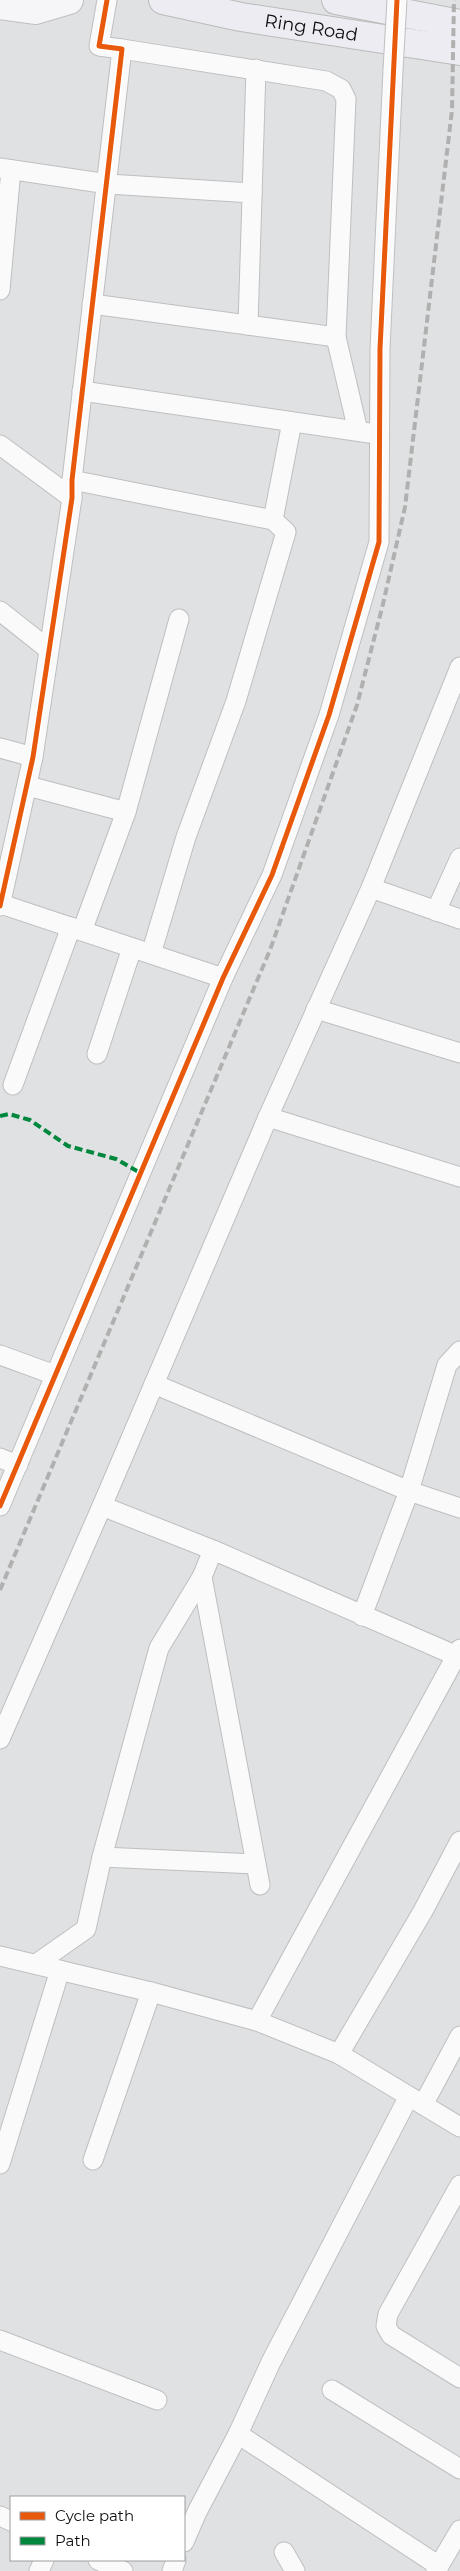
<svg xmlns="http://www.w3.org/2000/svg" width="460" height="2571" font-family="Montserrat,sans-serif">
  <rect width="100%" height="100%" fill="#e0e1e2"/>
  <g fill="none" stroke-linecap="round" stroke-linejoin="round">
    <defs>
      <g id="street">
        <polyline points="122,49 326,81 341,89 346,99 336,337 358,431"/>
        <polyline points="0,168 108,184 252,193"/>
        <polyline points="0,290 11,170"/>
        <polyline points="92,304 336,337"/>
        <polyline points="248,325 256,69"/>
        <polyline points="82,391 369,433"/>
        <polyline points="0,445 72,498"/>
        <polyline points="72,480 273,520 286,532 236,701 186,837 151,954"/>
        <polyline points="273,520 292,422"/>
        <polyline points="0,611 48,649"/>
        <polyline points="0,748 33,757"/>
        <polyline points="28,786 126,812"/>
        <polyline points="371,888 460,919"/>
        <polyline points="1,904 223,978"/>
        <polyline points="0,906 33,757 72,498 72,480 122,49 99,46 107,0"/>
        <polyline points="436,911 460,858"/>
        <polyline points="82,931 126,812 179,619"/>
        <polyline points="316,1009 460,1053"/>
        <polyline points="97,1054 132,948"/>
        <polyline points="13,1085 71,927"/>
        <polyline points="268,1117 460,1177"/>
        <polyline points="0,1355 55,1375"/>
        <polyline points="154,1384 409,1491 460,1508"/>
        <polyline points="0,1458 18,1465"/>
        <polyline points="0,1506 223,978 272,875 329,715 379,542 380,349 393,70"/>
        <polyline points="102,1506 213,1550 457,1656"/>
        <polyline points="213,1550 202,1577 260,1885"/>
        <polyline points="362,1616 409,1491 447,1365 460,1351"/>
        <polyline points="0,1739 102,1506 268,1117 371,888 460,667"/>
        <polyline points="102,1857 256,1864"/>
        <polyline points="0,1956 151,1992 257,2021 339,2054 460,2127"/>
        <polyline points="36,1964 86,1929 102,1857 159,1648 202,1577"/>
        <polyline points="257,2021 460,1649"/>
        <polyline points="339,2054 423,1911 460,1841"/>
        <polyline points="423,2105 460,2036"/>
        <polyline points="93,2160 151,1992"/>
        <polyline points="0,2164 60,1970"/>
        <polyline points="460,2185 388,2314 386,2326 391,2335 460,2378"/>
        <polyline points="0,2340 157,2400"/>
        <polyline points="332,2390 460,2469"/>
        <polyline points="238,2434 439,2566"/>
        <polyline points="0,2516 11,2521"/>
        <polyline points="184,2542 197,2512 238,2434 271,2362 408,2098"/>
        <polyline points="284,2552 295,2571"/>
        <polyline points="98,2560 123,2571"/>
        <polyline points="39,2571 44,2560"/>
        <polyline points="172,2571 176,2560"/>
        <polyline points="436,2571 460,2530"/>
      </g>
      <polyline id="secondary" points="0,5 35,10 69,0"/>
      <g id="highway">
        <path id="s1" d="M163 0 241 17 460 51"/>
        <polyline points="336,0 460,24"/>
      </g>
    </defs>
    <use href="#street" stroke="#bebfc0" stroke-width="21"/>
    <use href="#secondary" stroke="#bebfc0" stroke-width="30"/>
    <use href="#highway" stroke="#babbbb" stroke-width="30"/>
    <use href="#street" stroke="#fafafb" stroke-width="19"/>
    <use href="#secondary" stroke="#f6f6f8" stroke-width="28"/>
    <use href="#highway" stroke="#edecf2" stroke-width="28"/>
    <polyline stroke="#b0b0b0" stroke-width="4" stroke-dasharray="8 4" stroke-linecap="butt" points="0,1590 270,950 357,705 383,604 405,507 452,110 454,0"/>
    <defs>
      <polyline id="street-bridge" points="393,70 397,0"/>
    </defs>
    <use href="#street-bridge" stroke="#bebfc0" stroke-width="21" stroke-linecap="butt"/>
    <use href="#street-bridge" stroke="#fafafb" stroke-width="19"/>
    <polyline stroke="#00873e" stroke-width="4" stroke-dasharray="8 4" stroke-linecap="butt" points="0,1116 9,1114 30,1120 68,1146 116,1159 142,1174"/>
    <defs>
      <g id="cycleway">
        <polyline points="0,906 33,757 72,498 72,480 122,49 99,46 107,0"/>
        <polyline points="0,1506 223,978 272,875 329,715 379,542 380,349 397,0"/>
      </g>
    </defs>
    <use href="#cycleway" stroke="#fff" stroke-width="8"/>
    <use href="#cycleway" stroke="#e8590c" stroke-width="5"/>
  </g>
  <g text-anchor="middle" stroke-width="5" stroke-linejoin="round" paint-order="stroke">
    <g font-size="18" fill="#0d0d0e" stroke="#fff">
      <text dy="6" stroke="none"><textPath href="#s1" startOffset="151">Ring Road</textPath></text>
    </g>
  </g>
  <rect x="10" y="2496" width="175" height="65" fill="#ffffff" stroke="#9e9e9f"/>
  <rect x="20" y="2512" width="25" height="8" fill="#e8590c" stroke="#9e9e9f"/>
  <text x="55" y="2521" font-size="15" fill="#0d0d0e">Cycle path</text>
  <rect x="20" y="2537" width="25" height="8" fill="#00873e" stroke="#9e9e9f"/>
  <text x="55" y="2546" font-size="15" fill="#0d0d0e">Path</text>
</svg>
